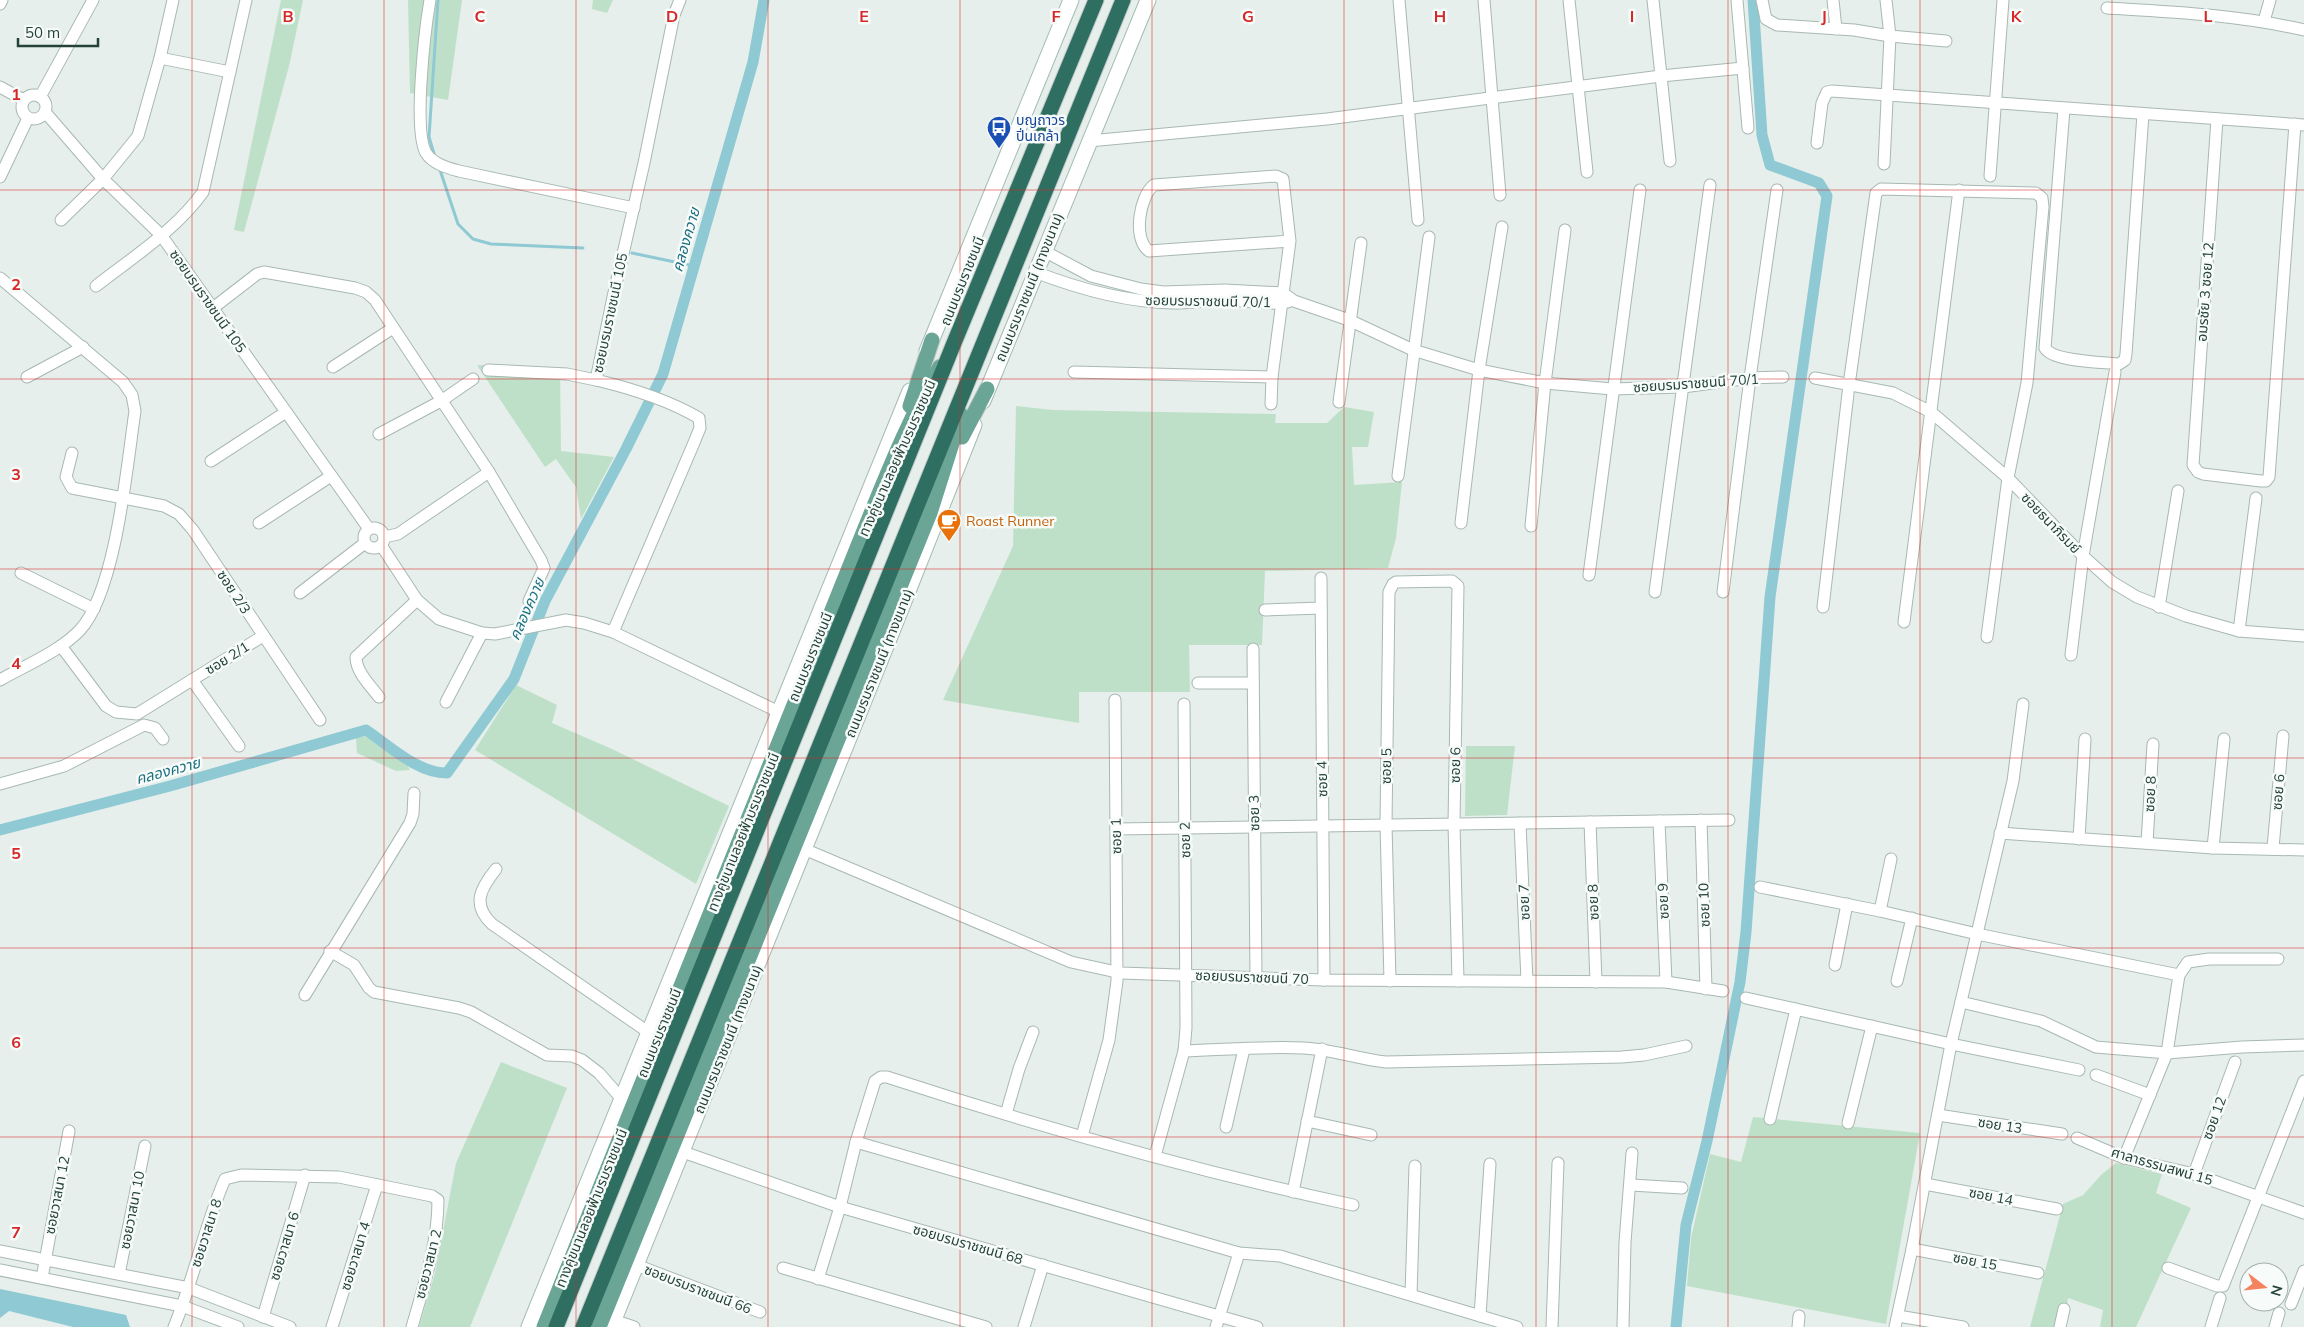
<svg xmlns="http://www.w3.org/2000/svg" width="2304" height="1327" font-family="Mulish,'Noto Sans Thai',sans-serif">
  <rect width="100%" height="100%" fill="#e6efeb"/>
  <g fill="#bfe0c8">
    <polygon points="281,0 303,0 289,66 244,232 234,230"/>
    <polygon points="408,0 462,0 448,100 410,93"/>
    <polygon points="593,0 613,0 607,13 592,9"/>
    <polygon points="477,365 560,370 561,451 614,457 581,519 576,487 556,459 545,467"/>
    <polygon points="1016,406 1053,410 1276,414 1275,423 1327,423 1344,407 1374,412 1368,447 1352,447 1354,485 1402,482 1396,538 1388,568 1265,571 1262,645 1189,645 1190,692 1079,692 1079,723 943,700 1013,546"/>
    <polygon points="516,685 557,705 552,723 612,749 729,806 696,884 475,750"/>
    <polygon points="367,736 404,759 410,770 396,771 357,753 356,738"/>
    <polygon points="1466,746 1515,746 1507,815 1465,816"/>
    <polygon points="501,1062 567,1088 470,1327 419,1327 435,1273 456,1163"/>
    <polygon points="1753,1117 1920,1133 1886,1324 1687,1286 1691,1238 1710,1154 1741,1162"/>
    <polygon points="2116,1163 2162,1174 2156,1193 2191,1208 2136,1327 2100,1327 2103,1310 2068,1298 2065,1327 2030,1327 2063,1204 2083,1195 2102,1174"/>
  </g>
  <polygon fill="#8ec9d4" points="0,1289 126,1315 130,1327 73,1327 9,1311 0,1318"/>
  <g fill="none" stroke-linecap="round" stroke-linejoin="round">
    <g stroke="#8ec9d4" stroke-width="3">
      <polyline points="435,157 429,137 438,0"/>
      <polyline points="439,167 458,224 473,239 491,244 583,248"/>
      <polyline points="632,253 694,266"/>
    </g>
    <g stroke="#8ec9d4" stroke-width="11">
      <path d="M0 830 170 786 366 730C390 746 417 773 447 773L514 679 545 601 626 449 663 374 753 62 764 0"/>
      <polyline points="1676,1327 1686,1225 1707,1141 1740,982 1746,932 1770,597 1827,196 1819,183 1770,165 1762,135 1753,0"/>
    </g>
    <defs>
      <g id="street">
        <path d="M430 0C425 29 413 130 426 153 433 164 448 168 459 171L634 208"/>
        <polyline points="1399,0 1418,220"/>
        <polyline points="1484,0 1500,195"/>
        <polyline points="1569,0 1587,172"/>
        <polyline points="1653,0 1670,161"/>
        <polyline points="1737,0 1748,128"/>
        <polyline points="1762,0 1766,19 1777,25 1854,30 1890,36 1946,41"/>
        <polyline points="1833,0 1836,29"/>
        <polyline points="0,4 2,0"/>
        <path d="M2107 8C2174 12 2239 15 2304 30"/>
        <polyline points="2264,21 2270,0"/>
        <polyline points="160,58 230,72"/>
        <polyline points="0,87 24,100"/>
        <circle cx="34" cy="107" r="12"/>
        <polyline points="40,97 93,0"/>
        <path d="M2064 109 2045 348C2053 362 2103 362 2119 364L2125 360 2126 354 2143 114"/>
        <polyline points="45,112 103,179 161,235 369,529"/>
        <polyline points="2217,119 2193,465 2198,472 2203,474 2261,481 2266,481 2269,477 2295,124"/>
        <polyline points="1089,141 1327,119 1661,76 1743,68"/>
        <polyline points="1817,143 1822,103 1827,92 1832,91 2304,125"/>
        <polyline points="1884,164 1890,36 1886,0"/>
        <polyline points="1990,176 2003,0"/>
        <polyline points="0,177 28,118"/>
        <polyline points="61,220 103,179 138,136 160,58 173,0"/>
        <polyline points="1044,251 1091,276 1141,289 1163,292 1225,290 1283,293 1294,301 1349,320 1413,350 1479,370 1545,383 1612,389 1683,387 1750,378 1783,377"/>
        <path d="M1035 272C1079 289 1125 302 1173 303 1191 303 1209 300 1227 300 1245 300 1271 306 1288 302"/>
        <path d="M0 278 123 382 132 395 135 411C127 465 116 591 80 630 59 652 26 665 0 680"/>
        <path d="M96 286C133 257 176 230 203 192L246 0"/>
        <polyline points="213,308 257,274 264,272 355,288 366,292 375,300 489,472 541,560 544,568 529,601"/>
        <polyline points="333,367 393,328"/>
        <polyline points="488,370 567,374 596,380"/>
        <polyline points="1074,372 1272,377"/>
        <polyline points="27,377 83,347"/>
        <polyline points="1815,378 1893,393 1931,412 2008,478 2083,556 2112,582 2137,597 2186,616 2239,631 2304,636"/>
        <polyline points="1339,402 1361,243"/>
        <path d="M1271 404 1272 377 1290 241 1283 179 1276 176 1154 185C1140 195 1132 239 1149 251L1290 241"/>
        <polyline points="379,434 441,401 473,379"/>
        <polyline points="72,453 66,477 72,488 164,506 179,514 193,530 320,720"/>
        <polyline points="211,461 286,412"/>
        <polyline points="1398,476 1429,237"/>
        <polyline points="259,523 331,476"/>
        <polyline points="1461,523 1479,370 1502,227"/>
        <polyline points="1531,526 1545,383 1565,230"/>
        <circle cx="374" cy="538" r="10"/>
        <polyline points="384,537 398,534 489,472"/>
        <polyline points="381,545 417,600 439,619 482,633 495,634 566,620 584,623 613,632 779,712"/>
        <polyline points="21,573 94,609"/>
        <polyline points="1589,575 1640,190"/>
        <polyline points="1321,578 1324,980"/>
        <polyline points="1655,592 1710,185"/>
        <polyline points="1723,592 1750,378 1777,190"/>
        <polyline points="300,593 365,543"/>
        <polyline points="1823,607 1849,385 1876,193 1881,189 2036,193 2042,198 2043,207 2027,383 2008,478 1987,637"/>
        <polyline points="2159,607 2178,491"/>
        <polyline points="1265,610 1321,608"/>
        <polyline points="1904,622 1959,190"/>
        <polyline points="2239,631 2256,498"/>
        <path d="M613 632 693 445 700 428 699 418C668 400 630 388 596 380L613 297 644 163 674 15 680 0"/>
        <polyline points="61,646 106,706 116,712 137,714 263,636"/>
        <polyline points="1253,649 1256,978"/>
        <polyline points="2071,655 2083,556 2115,372"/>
        <polyline points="192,680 239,746"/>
        <polyline points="1198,683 1253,683"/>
        <path d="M379 697C370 685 356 672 356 657L417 600"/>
        <polyline points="446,702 482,633"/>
        <polyline points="0,784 64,766 144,725 155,728 163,739"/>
        <polyline points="1701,820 1706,989"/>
        <polyline points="1659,821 1666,982"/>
        <polyline points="1590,822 1596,982"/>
        <polyline points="1520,823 1527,981"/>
        <polyline points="1116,829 1729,820"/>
        <polyline points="2000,833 2213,848 2304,850"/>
        <polyline points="2079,839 2085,739"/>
        <polyline points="2147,843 2153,744"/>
        <polyline points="2213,848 2224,739"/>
        <polyline points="2273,848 2283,736"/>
        <polyline points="804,849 1071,962 1121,973 1324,980 1666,982 1723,991"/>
        <path d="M496 869C481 888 471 904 492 924L648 1032"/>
        <polyline points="1760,887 1880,911 1977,934 2179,975 2167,1053 2242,1047 2304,1045"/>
        <polyline points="1880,911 1891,859"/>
        <polyline points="330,951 354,965 369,988 374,992 459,1008 471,1012 547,1055 572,1056 582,1060 599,1073 621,1098"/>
        <polyline points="1835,965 1847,904"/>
        <polyline points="2179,975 2188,962 2209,959 2278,959"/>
        <polyline points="1390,981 1386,825 1389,592 1393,584 1396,582 1452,581 1458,586 1454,824 1458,981"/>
        <polyline points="1897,981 1912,918"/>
        <polyline points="305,995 410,823 413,814 414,793"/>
        <polyline points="1746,998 1951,1044 2079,1070"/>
        <polyline points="1961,1002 2041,1021 2096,1047 2167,1053 2124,1158"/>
        <path d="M1184 1051C1223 1050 1264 1046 1303 1048 1331 1049 1358 1059 1386 1062L1622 1057 1644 1055 1686 1046"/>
        <polyline points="2096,1075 2150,1095"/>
        <polyline points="1006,1114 1019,1069 1033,1032"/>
        <polyline points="1938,1115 2062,1134"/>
        <polyline points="1770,1119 1796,1009"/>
        <polyline points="1307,1121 1371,1135"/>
        <polyline points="1848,1123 1872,1026"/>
        <polyline points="1226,1127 1244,1049"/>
        <polyline points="1082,1136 1109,1040 1117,981 1115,700"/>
        <polyline points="2077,1138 2124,1158 2194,1174 2304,1213"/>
        <path d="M856 1142 875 1081 881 1077H887C1040 1127 1196 1171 1353 1205"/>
        <polyline points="683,1152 840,1207 1257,1327"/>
        <polyline points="1155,1156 1184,1051 1186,1028 1184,704"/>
        <polyline points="2194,1174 2235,1062"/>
        <polyline points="1925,1184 2057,1209"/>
        <polyline points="1631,1185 1682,1188"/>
        <polyline points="1293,1192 1322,1049"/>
        <polyline points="1912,1249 2038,1273"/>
        <polyline points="0,1251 189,1288 290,1327"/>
        <polyline points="636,1265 760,1312"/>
        <polyline points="783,1268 986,1327"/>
        <polyline points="2168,1268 2217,1286 2223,1286 2304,1081"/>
        <polyline points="0,1270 182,1306 238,1327"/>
        <polyline points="119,1274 145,1146"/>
        <polyline points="42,1278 69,1131"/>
        <polyline points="818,1279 840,1207 856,1142 1239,1253 1280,1256 1517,1327"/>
        <polyline points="1411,1295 1415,1166"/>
        <polyline points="2291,1304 2304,1271"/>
        <polyline points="1480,1316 1490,1164"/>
        <polyline points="1898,1316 1963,1327"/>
        <polyline points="263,1317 305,1175"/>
        <polyline points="613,1320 634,1327"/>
        <path d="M174 1327C194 1279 204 1227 225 1179L241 1175 339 1177 432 1196 438 1200C438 1243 424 1285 412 1327"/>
        <polyline points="332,1327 377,1185"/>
        <polyline points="1024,1327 1043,1265"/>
        <polyline points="1216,1327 1239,1253"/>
        <polyline points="1552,1327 1558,1163"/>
        <polyline points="1623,1327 1625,1242 1632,1153"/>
        <polyline points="1798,1327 1799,1316"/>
        <polyline points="1895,1327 1912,1249 1951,1044 2013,781 2023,704"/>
        <polyline points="2060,1327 2064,1309"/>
        <polyline points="2211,1327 2220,1298"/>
        <polyline points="2275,1327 2279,1313"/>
      </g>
      <g id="secondary">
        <polyline points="927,351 1071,0"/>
        <polyline points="983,401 1148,0"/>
        <polyline points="529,1327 910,391"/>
        <polyline points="611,1327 895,624 974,425"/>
      </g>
      <g id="primary">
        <polyline points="910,406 932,340"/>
        <polyline points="962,437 987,389"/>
        <path d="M544 1327 863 533C886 477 908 419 940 367"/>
        <polyline points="599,1327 930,513 961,415"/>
      </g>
      <g id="highway">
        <polyline points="556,1327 954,343 1096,0"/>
        <polyline points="583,1327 1123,0"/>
      </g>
    </defs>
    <use href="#street" stroke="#a8b8b2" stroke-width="13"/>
    <use href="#secondary" stroke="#a4bbb3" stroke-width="17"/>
    <use href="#primary" stroke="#c2cac8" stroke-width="17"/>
    <use href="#highway" stroke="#c2cac8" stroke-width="17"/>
    <use href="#street" stroke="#fff" stroke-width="11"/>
    <use href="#secondary" stroke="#fff" stroke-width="15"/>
    <use href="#primary" stroke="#6aa596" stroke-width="15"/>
    <use href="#highway" stroke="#2f6f62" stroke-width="15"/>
  </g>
  <path fill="none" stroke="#d62828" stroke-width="1" stroke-opacity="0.55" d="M192 0V1327M384 0V1327M576 0V1327M768 0V1327M960 0V1327M1152 0V1327M1344 0V1327M1536 0V1327M1728 0V1327M1920 0V1327M2112 0V1327M0 190H2304M0 379H2304M0 569H2304M0 758H2304M0 948H2304M0 1137H2304"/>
  <defs>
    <symbol id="bus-pin" viewBox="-11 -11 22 30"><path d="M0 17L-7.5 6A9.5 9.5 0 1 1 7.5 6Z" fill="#1a4fb4" stroke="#f7fbf9"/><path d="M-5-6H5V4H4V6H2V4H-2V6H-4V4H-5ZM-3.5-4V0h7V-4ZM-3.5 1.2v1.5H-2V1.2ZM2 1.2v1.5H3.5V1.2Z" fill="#fff"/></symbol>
    <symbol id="cafe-pin" viewBox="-11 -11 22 30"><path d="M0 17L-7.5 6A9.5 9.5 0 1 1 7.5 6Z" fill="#e8710a" stroke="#f7fbf9"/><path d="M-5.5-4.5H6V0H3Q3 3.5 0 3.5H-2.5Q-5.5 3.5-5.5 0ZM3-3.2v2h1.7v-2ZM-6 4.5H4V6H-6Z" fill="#fff"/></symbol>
  </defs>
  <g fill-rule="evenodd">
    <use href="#bus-pin" x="985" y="114" width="28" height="38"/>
    <use href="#cafe-pin" x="935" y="507" width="28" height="38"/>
  </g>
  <g text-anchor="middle" stroke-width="5" stroke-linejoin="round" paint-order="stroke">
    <g font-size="14" fill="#164399" stroke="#f7fbf9" text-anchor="start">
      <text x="1016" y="125">บุญถาวร<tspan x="1016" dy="16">ปิ่นเกล้า</tspan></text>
    </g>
    <g font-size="14" fill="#24423a" stroke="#f7fbf9">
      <text transform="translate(962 281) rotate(-68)" y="5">ถนนบรมราชชนนี</text>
      <text transform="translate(1029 287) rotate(-68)" y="5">ถนนบรมราชชนนี (ทางขนาน)</text>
      <text transform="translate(2205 292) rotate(-86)" y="5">อมรชัย 3 ซอย 12</text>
      <text transform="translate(208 301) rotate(55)" y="5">ซอยบรมราชชนนี 105</text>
      <text transform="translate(1208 301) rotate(1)" y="5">ซอยบรมราชชนนี 70/1</text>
      <text transform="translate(610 313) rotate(-78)" y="5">ซอยบรมราชชนนี 105</text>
      <text transform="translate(1696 383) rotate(-4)" y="5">ซอยบรมราชชนนี 70/1</text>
      <text transform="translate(897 458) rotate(-66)" y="5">ทางคู่ขนานลอยฟ้าบรมราชชนนี</text>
      <text transform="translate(2051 523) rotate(46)" y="5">ซอยธนาภิรมย์</text>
      <text transform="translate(234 592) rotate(57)" y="5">ซอย 2/3</text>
      <text transform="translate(810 657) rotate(-68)" y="5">ถนนบรมราชชนนี</text>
      <text transform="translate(227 658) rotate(-32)" y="5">ซอย 2/1</text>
      <text transform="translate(879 663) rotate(-68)" y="5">ถนนบรมราชชนนี (ทางขนาน)</text>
      <text transform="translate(1455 765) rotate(-89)" y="5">ซอย 6</text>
      <text transform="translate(1386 766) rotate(-89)" y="5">ซอย 5</text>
      <text transform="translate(1322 779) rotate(-91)" y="5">ซอย 4</text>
      <text transform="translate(2278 792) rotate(-85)" y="5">ซอย 6</text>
      <text transform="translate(2150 794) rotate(-87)" y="5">ซอย 8</text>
      <text transform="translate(1254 813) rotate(-91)" y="5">ซอย 3</text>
      <text transform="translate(743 832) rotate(-68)" y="5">ทางคู่ขนานลอยฟ้าบรมราชชนนี</text>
      <text transform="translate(1116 836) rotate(-91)" y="5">ซอย 1</text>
      <text transform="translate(1185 840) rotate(-91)" y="5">ซอย 2</text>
      <text transform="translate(1663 901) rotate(-92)" y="5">ซอย 9</text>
      <text transform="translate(1524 902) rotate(-92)" y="5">ซอย 7</text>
      <text transform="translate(1593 902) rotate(-92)" y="5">ซอย 8</text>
      <text transform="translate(1704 905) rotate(-92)" y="5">ซอย 10</text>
      <text transform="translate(1252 977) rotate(2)" y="5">ซอยบรมราชชนนี 70</text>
      <text transform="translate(659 1033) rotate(-68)" y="5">ถนนบรมราชชนนี</text>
      <text transform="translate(728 1039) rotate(-68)" y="5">ถนนบรมราชชนนี (ทางขนาน)</text>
      <text transform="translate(2214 1118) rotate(-70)" y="5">ซอย 12</text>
      <text transform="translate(2000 1125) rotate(9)" y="5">ซอย 13</text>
      <text transform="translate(2162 1166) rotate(16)" y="5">ศาลาธรรมสพน์ 15</text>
      <text transform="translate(57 1195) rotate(-79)" y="5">ซอยวาสนา 12</text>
      <text transform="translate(1991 1196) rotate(11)" y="5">ซอย 14</text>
      <text transform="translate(591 1208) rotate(-68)" y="5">ทางคู่ขนานลอยฟ้าบรมราชชนนี</text>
      <text transform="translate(132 1210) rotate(-79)" y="5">ซอยวาสนา 10</text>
      <text transform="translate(206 1233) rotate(-72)" y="5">ซอยวาสนา 8</text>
      <text transform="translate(968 1244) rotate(16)" y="5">ซอยบรมราชชนนี 68</text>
      <text transform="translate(284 1246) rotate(-73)" y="5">ซอยวาสนา 6</text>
      <text transform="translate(355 1256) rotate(-73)" y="5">ซอยวาสนา 4</text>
      <text transform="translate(1975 1261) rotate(11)" y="5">ซอย 15</text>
      <text transform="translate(428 1264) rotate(-76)" y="5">ซอยวาสนา 2</text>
      <text transform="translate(698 1289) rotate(21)" y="5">ซอยบรมราชชนนี 66</text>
    </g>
    <g font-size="14" fill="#c56008" stroke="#f7fbf9" text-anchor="start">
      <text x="966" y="526">Roast Runner</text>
    </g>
    <g font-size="15" font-style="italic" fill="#1c6f80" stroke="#f7fbf9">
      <text transform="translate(686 240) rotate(-74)" y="5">คลองควาย</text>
      <text transform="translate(527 609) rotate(-66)" y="5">คลองควาย</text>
      <text transform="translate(168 771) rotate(-15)" y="5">คลองควาย</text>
    </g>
  </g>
  <g font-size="16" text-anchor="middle" font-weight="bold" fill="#d62828" stroke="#f7fbf9" stroke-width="5" stroke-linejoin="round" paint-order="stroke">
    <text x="288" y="22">B</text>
    <text x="480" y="22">C</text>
    <text x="672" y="22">D</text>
    <text x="864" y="22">E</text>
    <text x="1056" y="22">F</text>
    <text x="1248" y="22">G</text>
    <text x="1440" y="22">H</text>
    <text x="1632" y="22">I</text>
    <text x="1824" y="22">J</text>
    <text x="2016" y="22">K</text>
    <text x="2208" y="22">L</text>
    <text x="16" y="100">1</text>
    <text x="16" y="290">2</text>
    <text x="16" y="480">3</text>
    <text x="16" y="669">4</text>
    <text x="16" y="859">5</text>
    <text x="16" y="1048">6</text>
    <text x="16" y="1238">7</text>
  </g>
  <g transform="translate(2264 1287) rotate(106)"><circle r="24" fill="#f7fbf9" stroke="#a3b1ad"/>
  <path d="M0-4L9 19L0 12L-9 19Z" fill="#f4845f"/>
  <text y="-8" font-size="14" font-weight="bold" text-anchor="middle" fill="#24423a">N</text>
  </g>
  <path d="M18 38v8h80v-8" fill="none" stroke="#24423a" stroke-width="2.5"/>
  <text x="25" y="38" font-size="15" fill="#24423a" stroke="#f7fbf9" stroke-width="4" paint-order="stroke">50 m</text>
</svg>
